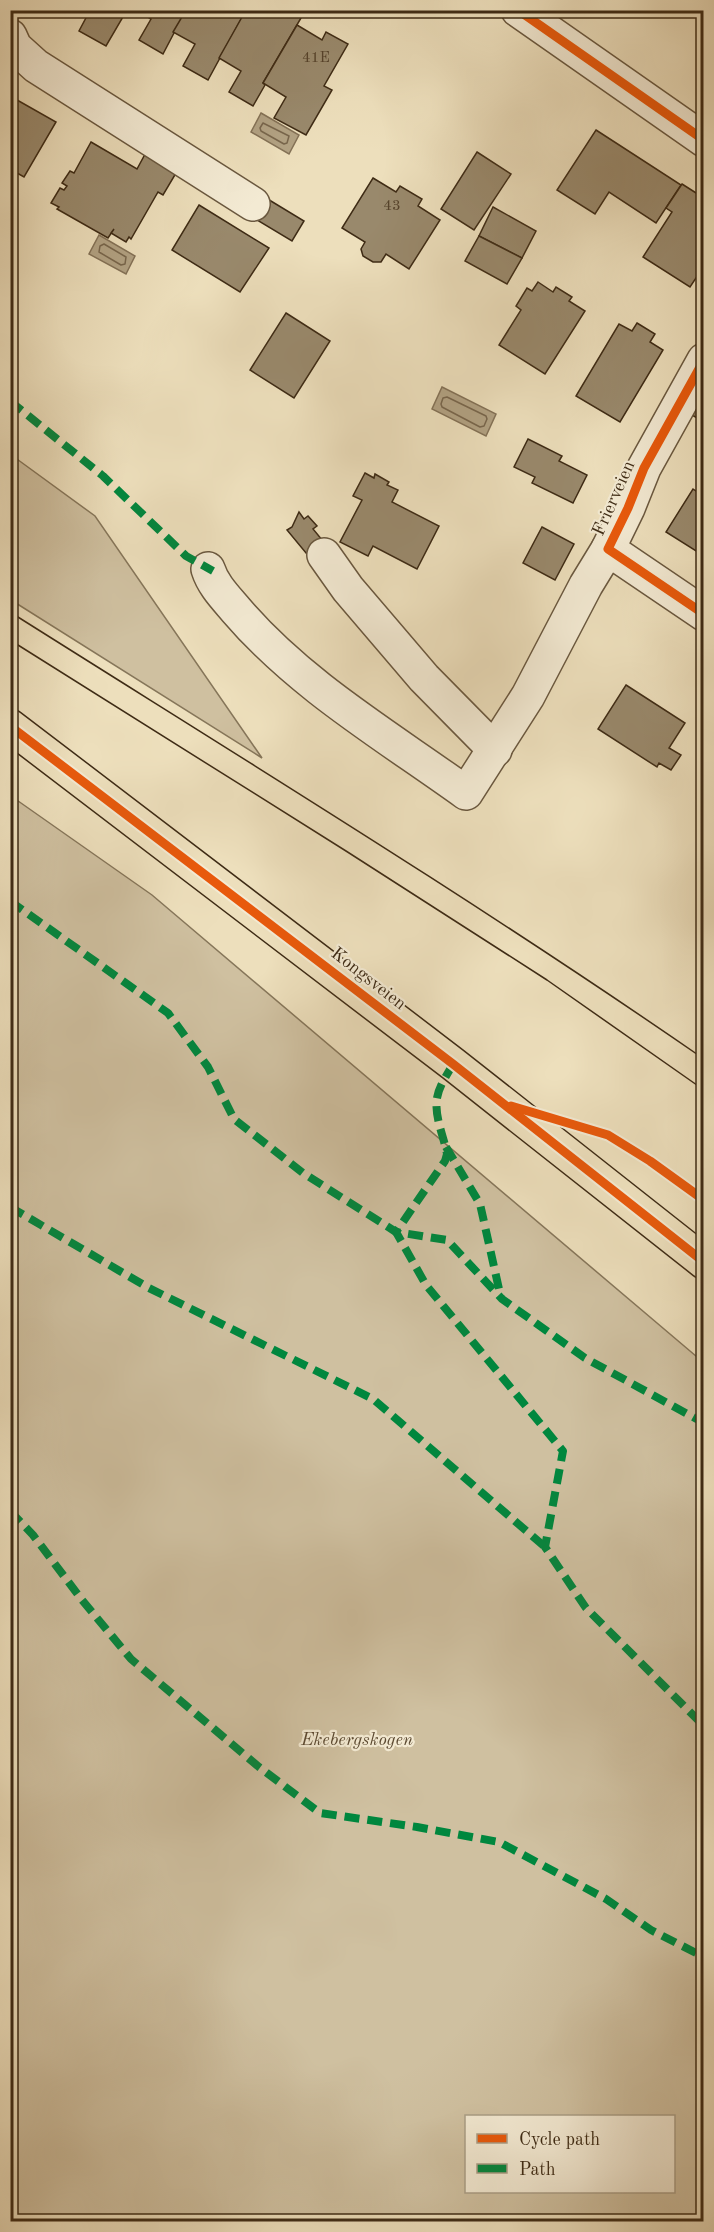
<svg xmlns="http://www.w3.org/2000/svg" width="714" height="2232" font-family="'Old Standard TT',serif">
  <rect width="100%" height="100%" fill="#eddfbc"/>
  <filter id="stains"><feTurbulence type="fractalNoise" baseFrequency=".00333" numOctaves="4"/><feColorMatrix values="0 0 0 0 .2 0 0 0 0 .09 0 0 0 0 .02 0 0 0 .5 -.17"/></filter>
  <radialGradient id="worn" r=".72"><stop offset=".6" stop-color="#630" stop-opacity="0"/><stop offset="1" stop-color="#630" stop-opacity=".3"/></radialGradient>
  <g fill="#cfc0a0" stroke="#86765a" stroke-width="1.5" fill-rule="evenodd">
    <polygon points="10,454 95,516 262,758 11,600"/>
    <path d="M11 796 152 895 703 1362V2221H11ZM466 2116H674V2192H466Z"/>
  </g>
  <g fill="#b2a283" stroke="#847257" stroke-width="1.5">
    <polygon points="261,113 299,135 289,154 251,132"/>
    <polygon points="99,235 135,256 126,274 89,254"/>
    <polygon points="442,387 496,414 486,436 432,409"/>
  </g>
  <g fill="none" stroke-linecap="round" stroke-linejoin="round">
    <g stroke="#78664c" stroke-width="1.5">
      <polygon points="263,123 289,136 287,143 284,144 261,131 260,128"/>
      <polygon points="104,244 126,257 125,264 121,265 99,252 100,246"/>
      <polygon points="447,397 486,416 487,419 484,426 480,427 442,407 441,404 443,398"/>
    </g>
  </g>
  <g fill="#99896c" stroke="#3e2b15" stroke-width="1.5">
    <polygon points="82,10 127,10 106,46 79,31 88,14"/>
    <polygon points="137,10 186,10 163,54 139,40 151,19"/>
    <polygon points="186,10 246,10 208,80 183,66 195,44 173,32"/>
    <polygon points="246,10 271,10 277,14 279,10 288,10 301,18 263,83 265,85 253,106 229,92 241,71 219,58"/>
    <polygon points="297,25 322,40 326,32 348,44 324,86 332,90 306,135 274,118 286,97 263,83"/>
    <polygon points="10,96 56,122 24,177 10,169"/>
    <polygon points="596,130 681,185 656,223 609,192 595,214 557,190"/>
    <polygon points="91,142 137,169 150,145 182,163 163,195 158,192 131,239 129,237 126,242 111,233 114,229 108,238 57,209 59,207 51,203 60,188 64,190 67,186 62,183 70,171 74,173"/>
    <polygon points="477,152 511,174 474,230 441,209"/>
    <polygon points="373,178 396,192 400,186 422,199 418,206 440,220 409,269 386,254 381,262 373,262 363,256 361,249 365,242 342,228"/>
    <polygon points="682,184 704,198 704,266 690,287 643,257 672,212 666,208"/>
    <polygon points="261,195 304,221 292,241 249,215"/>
    <polygon points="199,205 269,248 240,292 172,250"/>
    <polygon points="493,207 536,231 522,258 479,236"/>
    <polygon points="479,236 522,258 507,284 465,261"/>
    <polygon points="538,282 553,292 556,287 572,297 569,301 585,311 545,374 499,345 521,310 516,306 527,288 532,291"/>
    <polygon points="286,313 330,341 294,398 250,370"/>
    <polygon points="637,323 655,334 650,342 663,350 620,422 576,396 619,324 632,331"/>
    <polygon points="704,381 704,422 685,411"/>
    <polygon points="528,439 562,456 559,461 587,475 573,503 532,483 535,477 514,467"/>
    <polygon points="365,473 374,478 375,474 389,482 387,485 398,490 392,502 439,526 417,569 373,546 368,556 340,542 362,500 353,496"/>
    <polygon points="704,479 704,556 666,532 693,489 696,491"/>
    <polygon points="299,512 304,519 308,516 317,526 313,529 327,546 311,559 287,530 292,527"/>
    <polygon points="542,527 574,544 555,580 523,563"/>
    <polygon points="626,685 685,723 669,748 681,755 671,770 659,763 657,767 598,729"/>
  </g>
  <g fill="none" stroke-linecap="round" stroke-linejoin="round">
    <defs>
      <g id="minor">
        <polyline points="518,10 704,140"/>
        <polyline points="10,36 15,47 36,66 253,204"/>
        <polyline points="704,360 644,468 628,508 608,549 704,614"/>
        <polyline points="324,555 348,589 424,678 495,750"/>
        <path d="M208 569C213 585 225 597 236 610 300 685 387 736 466 793L528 696 586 585 608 549"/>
      </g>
      <polyline id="major" points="10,726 453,1064 704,1262"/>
    </defs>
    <use href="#minor" stroke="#6a583f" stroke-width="36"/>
    <use href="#major" stroke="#3e2b15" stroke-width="36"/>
    <use href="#minor" stroke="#f3ead3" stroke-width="33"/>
    <use href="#major" stroke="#eddfbc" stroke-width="33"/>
    <g stroke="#3e2b15" stroke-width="1.5">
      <path d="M10 612C243 759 477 902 704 1059"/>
      <polyline points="10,640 346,851 547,980 704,1090"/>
    </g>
    <g stroke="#00873e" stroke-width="8" stroke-dasharray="15 8" stroke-linecap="butt">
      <polyline points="10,401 103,476 186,556 213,571"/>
      <polyline points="10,901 168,1013 208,1067 234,1119 303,1173 396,1232 447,1240 502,1299 585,1358 704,1423"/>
      <path d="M453 1064C447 1075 439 1086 437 1098 434 1116 444 1137 447 1154L445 1161 396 1232 426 1285 563 1451 545 1547 586 1608 704 1726"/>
      <polyline points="446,1147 480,1204 501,1298"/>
      <polyline points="10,1207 149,1288 373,1399 545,1547"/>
      <polyline points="10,1511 33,1535 82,1600 131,1659 259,1767 320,1813 417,1827 499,1842 606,1899 651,1930 704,1957"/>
    </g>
    <defs>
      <g id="cycleway">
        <polyline points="518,10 704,140"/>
        <polyline points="704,360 644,468 628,508 608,549 704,614"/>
        <polyline points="10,726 453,1064 704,1262"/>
        <polyline points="511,1106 608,1135 650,1161 704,1200"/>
      </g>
    </defs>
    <use href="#cycleway" stroke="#f3ead3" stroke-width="13"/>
    <use href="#cycleway" stroke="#e8590c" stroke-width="9"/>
  </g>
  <g text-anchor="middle" stroke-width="4.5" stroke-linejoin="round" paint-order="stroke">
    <g font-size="15" fill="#55422b">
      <text x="316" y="62">41E</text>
      <text x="392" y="210">43</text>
    </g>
    <g font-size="18" fill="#3e2b15" stroke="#f3ead3">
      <text transform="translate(613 498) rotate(-66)" y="6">Frierveien</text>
      <text transform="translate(369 978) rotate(38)" y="6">Kongsveien</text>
    </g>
    <g font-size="18" font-style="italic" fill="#5b4931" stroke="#f3ead3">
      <text x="357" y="1745">Ekebergskogen</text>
    </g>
  </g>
  <rect width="714" height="2232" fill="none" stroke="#eddfbc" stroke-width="36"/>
  <rect x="12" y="12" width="690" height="2208" fill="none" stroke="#3e2b15" stroke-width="3"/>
  <rect x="18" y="18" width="678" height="2196" fill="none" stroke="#3e2b15" stroke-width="1.5"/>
  <rect x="465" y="2115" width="210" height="78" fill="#f3ead3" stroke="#ab9e87" stroke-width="1.5"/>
  <rect x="477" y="2134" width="30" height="9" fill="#e8590c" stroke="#ab9e87" stroke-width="1.5"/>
  <text x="519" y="2145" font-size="18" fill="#3e2b15">Cycle path</text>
  <rect x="477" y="2164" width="30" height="9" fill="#00873e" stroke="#ab9e87" stroke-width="1.5"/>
  <text x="519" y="2175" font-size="18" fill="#3e2b15">Path</text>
  <rect width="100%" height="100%" filter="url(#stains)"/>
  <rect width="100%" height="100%" fill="url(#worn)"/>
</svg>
